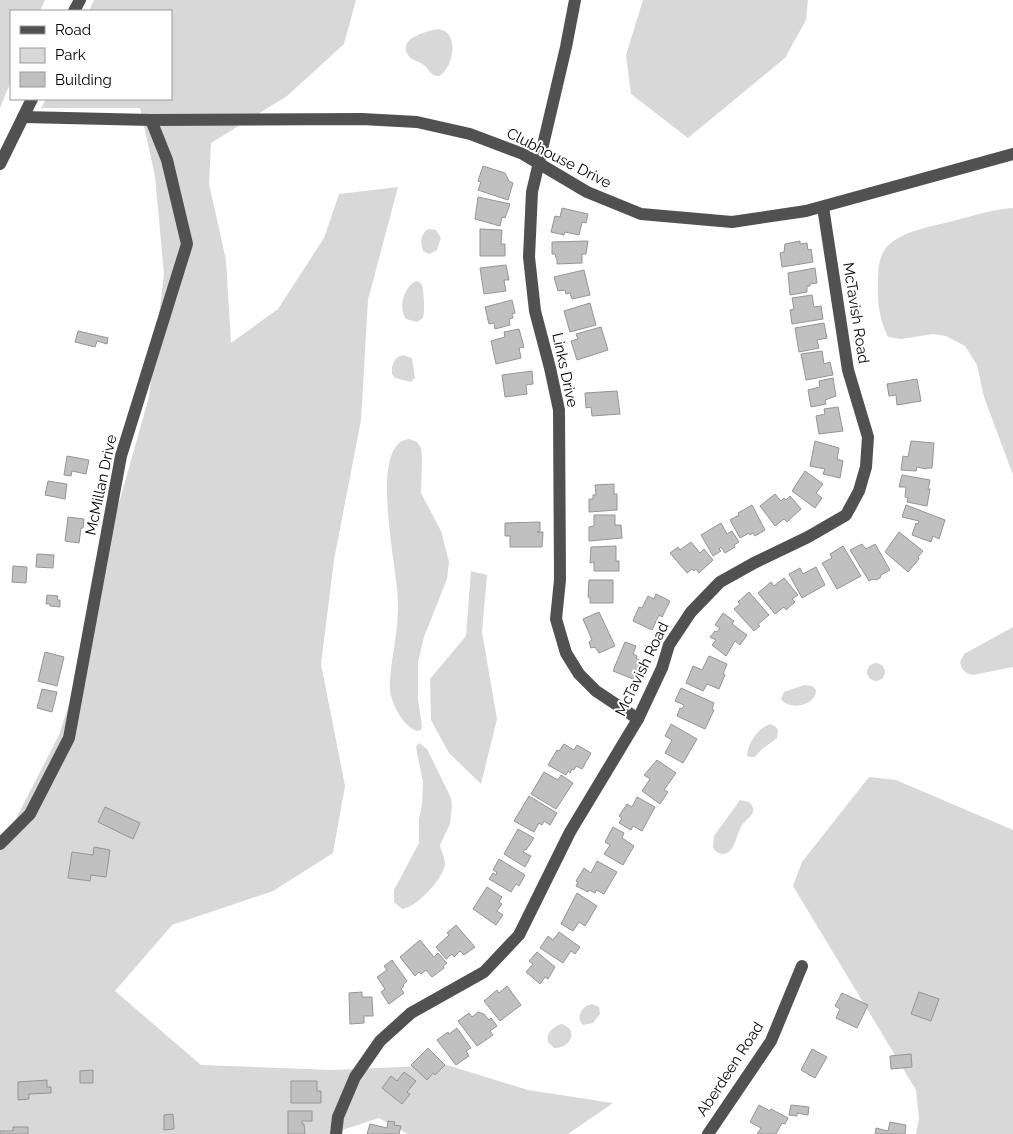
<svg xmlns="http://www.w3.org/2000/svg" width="1013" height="1134" font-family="Raleway,sans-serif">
  <rect width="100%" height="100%" fill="#fff"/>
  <g fill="#d8d8d8">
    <polygon points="0,0 45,0 40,11 11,11 11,81 0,108"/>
    <polygon points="94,0 356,0 344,44 287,96 211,143 209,184 226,260 231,343 278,309 324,238 339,194 398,187 368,300 361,420 334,560 321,664 345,786 333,853 273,891 172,925 115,991 201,1065 332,1070 447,1065 528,1090 613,1103 568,1134 408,1134 379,1118 330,1134 0,1134 0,842 8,834 59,735 86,652 111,531 149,397 164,274 155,176 140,108 41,108 46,99 171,99 171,11 89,11"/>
    <polygon points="643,0 808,0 806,20 785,58 688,138 631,94 626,55"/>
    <path d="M438 29C460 31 454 68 439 76 430 76 430 70 424 65 419 61 412 61 408 55 397 38 428 31 438 29Z"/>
    <path d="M1013 208V475L984 397 977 365 965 346 946 336 933 334 901 339 888 337C880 321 877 302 878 284 878 274 878 260 884 251 895 232 933 226 953 221 973 216 993 209 1013 208Z"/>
    <path d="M428 229 436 230 441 238 437 250 429 254 423 251C420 242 420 235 428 229Z"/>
    <path d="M416 281C419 282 420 281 422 286 424 290 425 314 423 318L417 322 406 319C398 307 404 287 416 281Z"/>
    <path d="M403 355 412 358 415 378 411 382 395 378 392 374C391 365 394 357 403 355Z"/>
    <path d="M404 440 409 439 417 442 421 448 422 458 421 493 441 531 449 562 447 579 424 637 418 662V699L422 726 421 730 417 731C403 726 393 706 390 692 389 682 391 671 392 661 395 643 398 623 398 605 399 573 369 455 404 440Z"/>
    <polygon points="471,571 487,575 482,632 497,719 481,784 449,753 431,720 430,679 466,636"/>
    <path d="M1013 627V667L973 675C965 674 961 669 960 662L964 654Z"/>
    <circle cx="876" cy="672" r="9"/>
    <path d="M804 685 812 686 816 690C816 706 789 711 781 699L784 692Z"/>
    <path d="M770 724 775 726 778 730 777 738 761 750 755 757H749L747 755C749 742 757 729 770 724Z"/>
    <path d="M419 743 427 749 451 798 452 806 450 824 440 845C441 851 445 857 445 864 444 878 416 908 402 909L394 902V890L419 843V819L422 805 423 782 416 747Z"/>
    <polygon points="869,777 896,780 1013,830 1013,1134 916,1134 919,1118 916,1090 793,886 802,862"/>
    <path d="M740 800 749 802C751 804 753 806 753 809 754 816 745 820 742 825 736 834 735 855 722 854 717 853 715 851 713 847L714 836Z"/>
    <path d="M592 1004 599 1007 600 1014 593 1023 583 1025C575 1017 582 1006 592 1004Z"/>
    <path d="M561 1024C579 1029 572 1048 554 1048L548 1042C546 1033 552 1028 561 1024Z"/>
  </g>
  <g fill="#c0c0c0" stroke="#959595">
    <polygon points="483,166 505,173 509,181 513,183 508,200 478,190 481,182 478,181"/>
    <polygon points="478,197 510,204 505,218 502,217 500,226 475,219"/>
    <polygon points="562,208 588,214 586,223 582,222 579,235 565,232 564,235 551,232 555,216 560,217"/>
    <polygon points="480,229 502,230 501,244 505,244 505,256 480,256"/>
    <polygon points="588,241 586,254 582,254 582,263 557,264 557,258 556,258 555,254 552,254 552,242"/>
    <polygon points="800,241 800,244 807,243 808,250 811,249 813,262 782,267 780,253 784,252 785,244"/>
    <polygon points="506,265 509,280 504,280 506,291 484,294 480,268"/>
    <polygon points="815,268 817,283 810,284 810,286 807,286 807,292 790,295 788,273"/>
    <polygon points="584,270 590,295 572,299 570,293 566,294 565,290 558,291 554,277"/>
    <polygon points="812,295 814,307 821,306 823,319 792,324 790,310 794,309 792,298"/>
    <polygon points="512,300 515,313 512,314 513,318 509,319 510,325 495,329 494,323 489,324 485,307"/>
    <polygon points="590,303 596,325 570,332 564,311"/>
    <polygon points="824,323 827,338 817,340 819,348 799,352 795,328"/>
    <polygon points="601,327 608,350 577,360 571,341 578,339 576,334"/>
    <polygon points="519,329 524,347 519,348 521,358 496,364 491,341 505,337 504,332"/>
    <polygon points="78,331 108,338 107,344 97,341 95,347 75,342"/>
    <polygon points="822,351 824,364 830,362 833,375 806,380 801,354"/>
    <polygon points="532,371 533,384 526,385 527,394 505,397 502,375"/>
    <polygon points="833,378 836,396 825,400 826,404 811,407 808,390 820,387 819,381"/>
    <polygon points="917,379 921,401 897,405 896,395 889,396 887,384"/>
    <polygon points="617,391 620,414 592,416 591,407 586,408 585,393"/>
    <polygon points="838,407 843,431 819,434 816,416 825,414 824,409"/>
    <polygon points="815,441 839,448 837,459 843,461 840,478 823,474 825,469 810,466"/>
    <polygon points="911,441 934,443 932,468 927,468 926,469 917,467 916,471 901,470 903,456 908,457"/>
    <polygon points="67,456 89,460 86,474 72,471 71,476 64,475"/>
    <polygon points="805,471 823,484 816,493 822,498 815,508 792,491"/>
    <polygon points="902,475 930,480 928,489 930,489 927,506 907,502 908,498 905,497 906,487 899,487"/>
    <polygon points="48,481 67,484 65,499 45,495"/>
    <polygon points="614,484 614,494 617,494 617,510 589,512 589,499 593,499 593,495 596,495 595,485"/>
    <polygon points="775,494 781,501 784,498 786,500 790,496 801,509 787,522 784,519 775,526 760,506"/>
    <polygon points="752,505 765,530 755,536 753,533 750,535 749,533 740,538 730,520 739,515 738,513"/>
    <polygon points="906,505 945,520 939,539 933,536 931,542 912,535 916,523 918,524 919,521 902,517"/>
    <polygon points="594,515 615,515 615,525 621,525 622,538 589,541 589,527 594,526"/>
    <polygon points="68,517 84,519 83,528 81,528 79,543 65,541"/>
    <polygon points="540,522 540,531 537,532 543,532 542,547 510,547 510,536 505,536 505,523"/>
    <polygon points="721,523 727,534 732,531 739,542 734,545 735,547 725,553 721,547 719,549 721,551 713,556 701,535"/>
    <polygon points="899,532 923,551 918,557 919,559 908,572 885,552"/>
    <polygon points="691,542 700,553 704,549 713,560 699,573 696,569 694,571 692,569 687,573 670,553 678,547 680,550"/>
    <polygon points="862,544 866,549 875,544 890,570 881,575 880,578 876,580 873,579 869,581 850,550"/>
    <polygon points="616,546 616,561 619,561 619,571 594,571 594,562 590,563 591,547"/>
    <polygon points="843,546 861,576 837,589 822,563 832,558 830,554"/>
    <polygon points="37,554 54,555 53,568 36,567"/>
    <polygon points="13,566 27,567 26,583 12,582"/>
    <polygon points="816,567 825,585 802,598 789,574 800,568 803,574"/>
    <polygon points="784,578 798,595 792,599 795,602 786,610 784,607 775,614 758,593 771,582 774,586"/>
    <polygon points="589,580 613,580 613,603 590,603 590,597 588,597"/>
    <polygon points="749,592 769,615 758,624 760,626 754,631 734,609 740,604 738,602"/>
    <polygon points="656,594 670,601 662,617 659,615 652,630 633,621 639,607 642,608 648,596 654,599"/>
    <polygon points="47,595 58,596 57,600 60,600 60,607 50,606 50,604 46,604"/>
    <polygon points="599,612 615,646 599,653 595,647 591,648 589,642 592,640 583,619"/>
    <polygon points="723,613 734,621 732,624 747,635 740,645 735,641 726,656 712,645 716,640 710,637 715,631 717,632 720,628 715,625"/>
    <polygon points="625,642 636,646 633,654 637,656 636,658 639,660 639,665 633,679 613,671"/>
    <polygon points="45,652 64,657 57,686 38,681"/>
    <polygon points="709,656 727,664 723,674 725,675 719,689 707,684 703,691 686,683 693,666 702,670"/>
    <polygon points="681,688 714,703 712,709 714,710 705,729 677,716 680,708 682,709 684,705 675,701"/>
    <polygon points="42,689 57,692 52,712 37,708"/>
    <polygon points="671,724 697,739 683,763 665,753 672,740 665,736"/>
    <polygon points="564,744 574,750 577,745 591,753 582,769 576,766 574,770 572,769 570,773 568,771 566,775 548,765 557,750 559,751"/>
    <polygon points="657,760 676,773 664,790 668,792 660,804 642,791 650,779 644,775"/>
    <polygon points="544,772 558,780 561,775 573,783 556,809 531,794"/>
    <polygon points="529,796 557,813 550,825 544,821 542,825 539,823 534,832 514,821"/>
    <polygon points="637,797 655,807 642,831 633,826 631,830 619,823 622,818 619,816 627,804 632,807"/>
    <polygon points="105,807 140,823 133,839 98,822"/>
    <polygon points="613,827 624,833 622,838 634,846 623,865 604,854 610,845 605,842"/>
    <polygon points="518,829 534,838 526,850 525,849 523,852 531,856 525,867 504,854"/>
    <polygon points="94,847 110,850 106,877 91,875 90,881 68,878 72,852 93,855"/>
    <polygon points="499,859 525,875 519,886 516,884 511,892 489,879 493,873 496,875 497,872 493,870"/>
    <polygon points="597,861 617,872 604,894 596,890 595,893 589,890 588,892 576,886 578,882 576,881 584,868 591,873"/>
    <polygon points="487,887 502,897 499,902 502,904 497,911 503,915 496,925 473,909"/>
    <polygon points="577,893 597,906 585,926 579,922 573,931 561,924"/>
    <polygon points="456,925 475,947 464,955 460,951 454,957 452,954 446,959 436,947 449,935 447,933"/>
    <polygon points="559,932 580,947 575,954 571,951 563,963 540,948 548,936 553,940"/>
    <polygon points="420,940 434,957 438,953 447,963 443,966 444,968 432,977 426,970 421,974 419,972 415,976 400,957"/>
    <polygon points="537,952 555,967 548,979 545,977 540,984 526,972 533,964 529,961"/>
    <polygon points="392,960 407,981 403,985 404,986 401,989 404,993 389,1004 381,992 385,989 377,977 387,970 384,966"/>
    <polygon points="507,986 521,1005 500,1021 484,1001 497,990 499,993"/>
    <polygon points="362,992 362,997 372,997 373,1016 364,1016 364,1023 350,1024 349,993"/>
    <polygon points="919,992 939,999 931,1021 911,1014"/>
    <polygon points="842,993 868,1005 857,1028 836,1018 840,1009 835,1006"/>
    <polygon points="478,1012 484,1014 489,1020 491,1018 497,1026 490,1031 493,1035 477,1046 458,1021 469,1013 472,1017"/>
    <polygon points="457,1028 471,1048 466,1051 469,1056 456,1065 437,1040 448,1032 449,1034"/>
    <polygon points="428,1048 445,1065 435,1075 433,1073 427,1080 411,1065"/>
    <polygon points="812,1049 827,1057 815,1078 801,1070"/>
    <polygon points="911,1054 912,1067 891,1069 890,1056"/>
    <polygon points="93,1070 93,1083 80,1083 80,1071"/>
    <polygon points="404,1072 416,1081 407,1092 410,1094 402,1104 382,1088 391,1076 397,1081"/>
    <polygon points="47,1080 47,1087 51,1087 51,1093 29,1094 29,1099 18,1100 18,1082"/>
    <polygon points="291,1081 317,1081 317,1091 321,1091 321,1103 291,1103"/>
    <polygon points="759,1105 770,1111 771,1109 788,1118 785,1124 782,1123 776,1134 757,1134 761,1128 750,1122"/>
    <polygon points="791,1105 809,1107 808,1115 797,1113 797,1116 789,1115"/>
    <polygon points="288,1111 312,1111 312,1121 302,1121 302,1124 304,1124 305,1134 288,1134"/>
    <polygon points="173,1114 174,1129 164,1130 164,1115"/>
    <polygon points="388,1121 395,1122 394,1125 401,1126 399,1134 367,1134 370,1124 387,1128"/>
    <polygon points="890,1122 906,1125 905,1134 875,1134 876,1128 888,1131"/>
    <polygon points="13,1127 28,1127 28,1134 0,1134 0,1131 13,1131"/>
  </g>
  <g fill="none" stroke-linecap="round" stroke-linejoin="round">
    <g stroke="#515151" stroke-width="12">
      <polyline points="575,0 566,47 532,192 529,257 535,311 550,368 559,410 560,580 556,619 566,653 579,674 596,691 638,719"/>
      <polyline points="74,11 80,0"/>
      <polyline points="23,117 151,120 362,119 417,122 470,134 523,154 587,192 641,214 732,222 806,211 1013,154"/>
      <polyline points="0,164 32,99"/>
      <polyline points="0,844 30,814 69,738 121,456 187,244 167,160 151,120"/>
      <polyline points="336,1134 338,1117 355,1077 380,1041 411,1013 484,972 519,935 570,832 638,719 662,668 669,645 691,612 720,582 754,563 808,537 846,515 859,491 866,467 868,437 848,370 823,207"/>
      <polyline points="708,1134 771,1041 802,966"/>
    </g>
  </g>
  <g text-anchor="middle" stroke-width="4" stroke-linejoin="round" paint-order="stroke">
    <g font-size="15" fill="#000" stroke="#fff">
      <text transform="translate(559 158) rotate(27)" y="5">Clubhouse Drive</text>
      <text transform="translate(856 313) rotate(81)" y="5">McTavish Road</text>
      <text transform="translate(565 370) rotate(78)" y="5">Links Drive</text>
      <text transform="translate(101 485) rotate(-78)" y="5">McMillan Drive</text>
      <text transform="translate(642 669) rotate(-64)" y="5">McTavish Road</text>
      <text transform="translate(730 1069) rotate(-57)" y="5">Aberdeen Road</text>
    </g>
  </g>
  <rect x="10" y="10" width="162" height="90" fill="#ffffff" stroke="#999999"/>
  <rect x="20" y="26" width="25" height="8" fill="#515151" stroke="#999999"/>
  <text x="55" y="35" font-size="15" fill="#000000">Road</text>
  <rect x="20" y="48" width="25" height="15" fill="#d8d8d8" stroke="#999999"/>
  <text x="55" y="60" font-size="15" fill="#000000">Park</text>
  <rect x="20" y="72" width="25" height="15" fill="#c0c0c0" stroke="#999999"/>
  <text x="55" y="85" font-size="15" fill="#000000">Building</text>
</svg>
